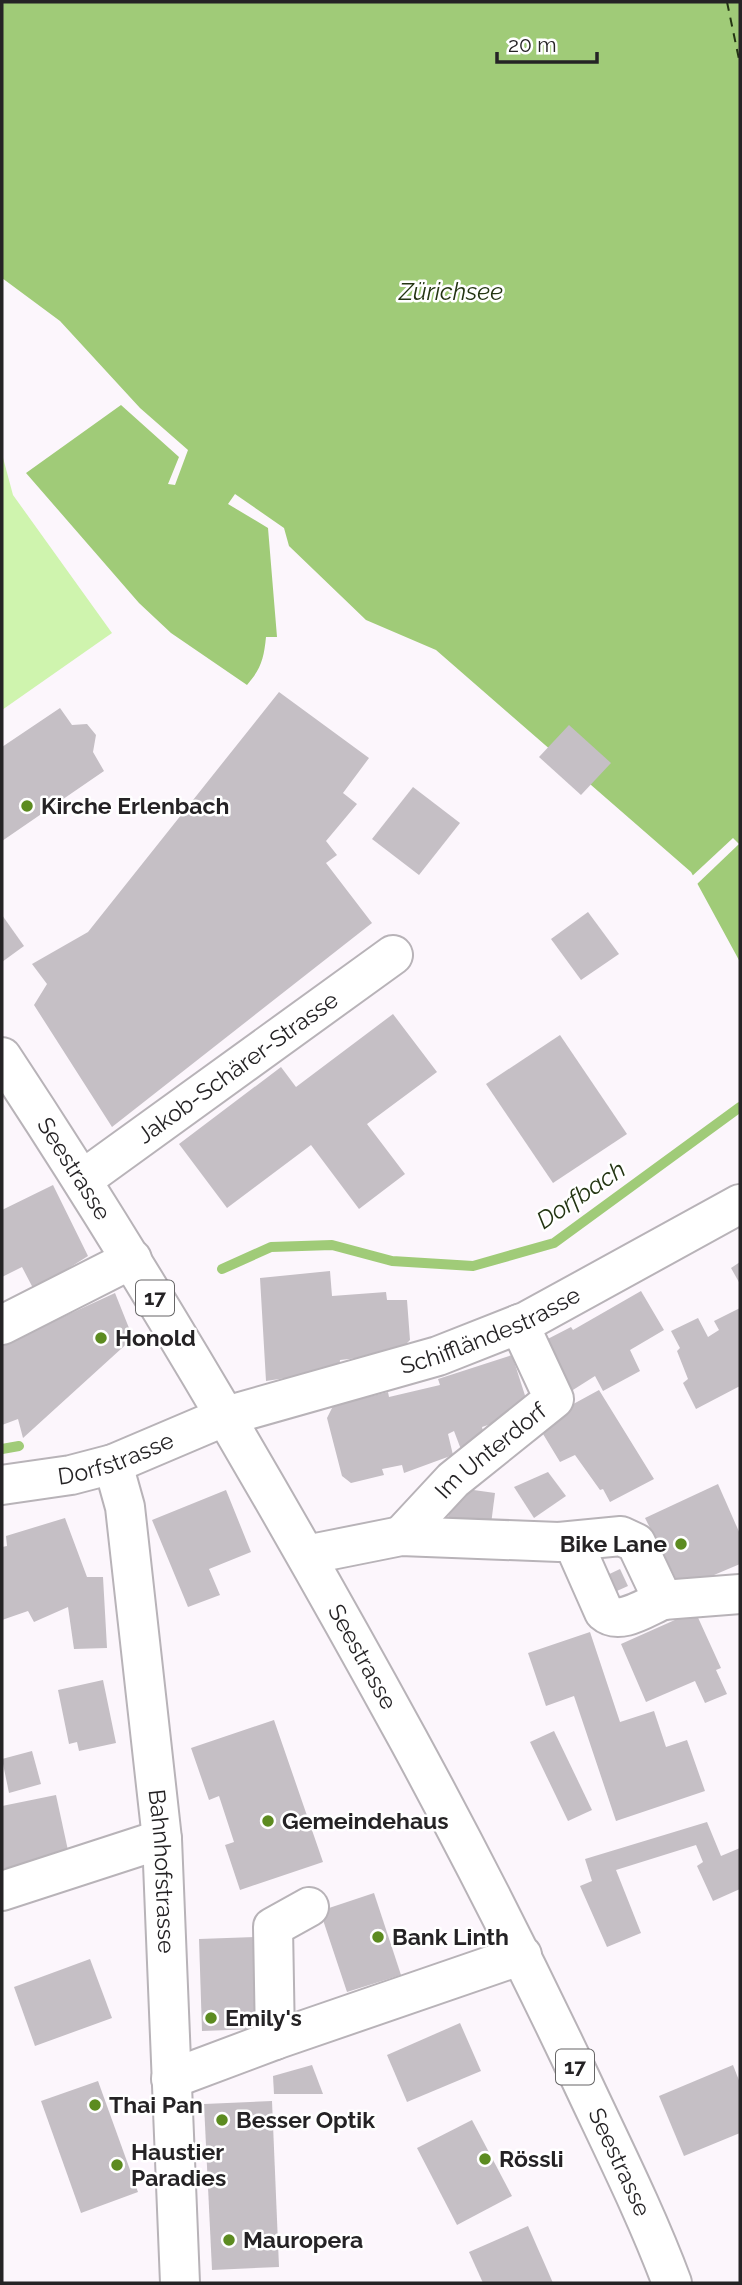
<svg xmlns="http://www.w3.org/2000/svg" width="742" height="2285" font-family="Raleway,sans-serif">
  <rect width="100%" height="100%" fill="#fcf6fc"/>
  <polygon fill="#cff4ae" points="2,454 13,495 112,633 2,710"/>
  <path fill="#a0cb78" d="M2 2H740V962L691 872 436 650 366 620 289 546 284 528 235 494 228 504 268 528 277 637H266C264 658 261 669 247 685L171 633 139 603 26 473 121 405 179 457 168 484 175 485 188 450 140 408 60 321 2 278Z"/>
  <polygon fill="#fcf6fc" points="733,838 739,844 695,886 690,878"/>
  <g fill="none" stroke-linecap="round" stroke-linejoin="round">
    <g stroke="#a0cb78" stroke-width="10">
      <polyline points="222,1269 271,1247 332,1245 392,1261 473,1266 554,1243 740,1107"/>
      <polyline points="2,1449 19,1446"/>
    </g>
    <polyline stroke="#243513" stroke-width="2" stroke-dasharray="9 7" stroke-linecap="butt" points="727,2 740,64"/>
  </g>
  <g fill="#c5bfc5">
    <polygon points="279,692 369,758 343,793 357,804 326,841 337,855 326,863 372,923 112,1127 34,1005 47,984 32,964 88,932"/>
    <polygon points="60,708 72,725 87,724 96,735 93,752 104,771 2,841 2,747"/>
    <polygon points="569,725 611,763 581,795 539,757"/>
    <polygon points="413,787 460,823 419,875 372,839"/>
    <polygon points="588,912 619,954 581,980 551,939"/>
    <polygon points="2,915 24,946 2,962"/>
    <polygon points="393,1014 437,1072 367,1124 405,1174 359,1209 311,1145 227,1208 179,1144 281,1067 296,1087"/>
    <polygon points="560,1035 627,1134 553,1183 486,1084"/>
    <polygon points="53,1185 88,1256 34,1290 22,1267 2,1277 2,1210"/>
    <polygon points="740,1262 740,1284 731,1268"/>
    <polygon points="330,1271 332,1296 386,1292 387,1300 407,1300 410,1340 396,1354 340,1360 339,1370 266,1381 260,1278"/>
    <polygon points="641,1291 664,1330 630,1350 640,1371 603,1391 595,1376 565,1395 536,1345 571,1327 573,1330"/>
    <polygon points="115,1293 133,1338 23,1438 18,1419 2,1425 2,1345"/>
    <polygon points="740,1308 740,1386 696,1409 683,1383 688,1379 677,1351 680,1348 671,1331 698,1318 708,1337 719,1330 714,1321"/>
    <polygon points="512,1355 530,1411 482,1427 486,1443 465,1460 454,1431 448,1434 453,1455 404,1473 402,1465 382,1469 384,1475 351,1483 342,1476 327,1418 333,1406 388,1392 389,1397 440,1385 438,1379"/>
    <polygon points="599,1390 654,1479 610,1502 603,1489 600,1490 575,1455 560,1462 540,1429 555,1414"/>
    <polygon points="548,1472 566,1496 534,1518 514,1487"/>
    <polygon points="718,1484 740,1534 740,1564 681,1589 645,1518"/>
    <polygon points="452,1487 495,1493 490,1532 447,1526"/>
    <polygon points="226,1490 251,1552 209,1569 220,1595 188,1607 152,1520"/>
    <polygon points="65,1518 87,1577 103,1577 107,1648 74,1649 68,1607 34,1622 28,1611 2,1620 2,1547 7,1546 6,1536"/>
    <polygon points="620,1569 628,1586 608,1595 601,1578"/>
    <polygon points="695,1611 721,1668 716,1670 727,1694 705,1703 695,1681 646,1702 621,1644"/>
    <polygon points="590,1632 620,1722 654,1711 666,1747 687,1740 705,1791 616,1821 574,1696 546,1706 528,1653"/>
    <polygon points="103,1680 116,1743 79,1751 77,1742 69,1744 58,1690"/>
    <polygon points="274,1720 323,1862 240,1890 225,1845 234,1842 219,1796 209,1800 191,1748"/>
    <polygon points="554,1731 592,1810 568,1821 530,1742"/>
    <polygon points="32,1751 41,1784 9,1793 2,1759"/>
    <polygon points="56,1795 69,1855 2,1869 2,1806"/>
    <polygon points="707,1822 721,1856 740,1848 740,1889 713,1901 697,1866 703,1862 696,1845 616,1870 641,1933 607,1947 580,1886 592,1881 585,1859"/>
    <polygon points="374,1893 401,1975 347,1992 320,1911"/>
    <polygon points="255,1937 259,2029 202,2031 199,1939"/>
    <polygon points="90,1959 112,2018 35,2046 14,1987"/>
    <polygon points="460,2023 481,2071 407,2102 387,2055"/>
    <polygon points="312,2065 323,2094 274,2094 273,2076"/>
    <polygon points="733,2065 740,2083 740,2133 684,2156 659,2096"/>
    <polygon points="98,2081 138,2192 81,2213 41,2101"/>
    <polygon points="272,2101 279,2267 212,2270 204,2104"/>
    <polygon points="472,2120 512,2196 457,2225 417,2148"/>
    <polygon points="528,2226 553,2283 483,2283 469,2252"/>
  </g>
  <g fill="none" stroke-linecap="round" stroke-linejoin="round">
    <defs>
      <g id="minor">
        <path id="s1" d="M82 1180 393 955"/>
        <polyline points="2,1325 132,1259"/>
        <path id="s2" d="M113 1464 125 1507 162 1839 180 2283"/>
        <path id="s3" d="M2 1485 71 1475 113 1464 226 1416 438 1356 527 1321 740 1204"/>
        <path id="s4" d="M401 1536 453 1480 554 1399 519 1324"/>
        <path d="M573 1542 604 1612C620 1626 646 1607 663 1600"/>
        <polyline points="306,1555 401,1536 559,1542 621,1536 636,1543 663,1600 740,1594"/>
        <polyline points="2,1891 162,1839"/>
        <polyline points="275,2040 273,1927 309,1907"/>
        <polyline points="171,2079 275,2040 522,1955"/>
      </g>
      <g id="major">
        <path id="s5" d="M2 1057C148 1278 281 1507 408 1739 470 1853 528 1967 583 2084 614 2150 647 2216 672 2283"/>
      </g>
    </defs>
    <use href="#minor" stroke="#b8b3b8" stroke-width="42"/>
    <use href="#major" stroke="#b8b3b8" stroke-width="42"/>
    <use href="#minor" stroke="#fff" stroke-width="38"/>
    <use href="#major" stroke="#fff" stroke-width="38"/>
  </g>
  <g fill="#5c8b20" stroke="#fff" stroke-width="2.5">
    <circle cx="27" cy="806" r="7"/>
    <circle cx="101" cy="1338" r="7"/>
    <circle cx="681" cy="1544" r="7"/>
    <circle cx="268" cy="1821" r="7"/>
    <circle cx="378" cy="1937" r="7"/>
    <circle cx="211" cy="2018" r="7"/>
    <circle cx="95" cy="2105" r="7"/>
    <circle cx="222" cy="2120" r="7"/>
    <circle cx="485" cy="2159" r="7"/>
    <circle cx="117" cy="2165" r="7"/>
    <circle cx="229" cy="2240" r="7"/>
  </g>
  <g text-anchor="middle" stroke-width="5" stroke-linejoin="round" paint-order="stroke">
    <g fill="#fff" stroke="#666566" stroke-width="2">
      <rect x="136" y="1280.5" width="38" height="35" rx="5"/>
      <rect x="556" y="2049.5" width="38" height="35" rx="5"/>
    </g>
    <g font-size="21" font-weight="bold" fill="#252325">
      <text x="155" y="1305">17</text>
      <text x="575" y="2074">17</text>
    </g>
    <g font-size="23" font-weight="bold" fill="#252325" stroke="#fff" text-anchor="start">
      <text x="41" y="814">Kirche Erlenbach</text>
      <text x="115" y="1346">Honold</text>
      <text x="667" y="1552" text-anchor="end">Bike Lane</text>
      <text x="282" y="1829">Gemeindehaus</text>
      <text x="392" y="1945">Bank Linth</text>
      <text x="225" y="2026">Emily's</text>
      <text x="109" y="2113">Thai Pan</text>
      <text x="236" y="2128">Besser Optik</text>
      <text x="131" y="2160">Haustier<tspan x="131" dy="26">Paradies</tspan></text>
      <text x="499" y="2167">Rössli</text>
      <text x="243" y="2248">Mauropera</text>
    </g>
    <g font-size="23" fill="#252325" stroke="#fff">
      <text dy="8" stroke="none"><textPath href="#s1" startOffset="192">Jakob-Schärer-Strasse</textPath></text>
      <text dy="8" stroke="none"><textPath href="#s5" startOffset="133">Seestrasse</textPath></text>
      <text dy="8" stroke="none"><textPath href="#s3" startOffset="514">Schiffländestrasse</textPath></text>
      <text dy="8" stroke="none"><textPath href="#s4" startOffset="124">Im Unterdorf</textPath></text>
      <text dy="8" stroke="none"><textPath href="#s3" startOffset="117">Dorfstrasse</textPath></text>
      <text dy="8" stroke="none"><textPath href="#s5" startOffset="700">Seestrasse</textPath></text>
      <text dy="8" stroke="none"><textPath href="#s2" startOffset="411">Bahnhofstrasse</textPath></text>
      <text dy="8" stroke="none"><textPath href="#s5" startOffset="1267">Seestrasse</textPath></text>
    </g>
    <g font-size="24" font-style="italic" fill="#243513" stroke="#fff">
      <text x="451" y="300">Zürichsee</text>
      <text transform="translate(581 1195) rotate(-34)" y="8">Dorfbach</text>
    </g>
  </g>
  <rect width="742" height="2285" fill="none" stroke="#252325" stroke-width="7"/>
  <path d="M497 52v10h100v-10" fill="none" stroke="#252325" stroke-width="3.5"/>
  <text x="508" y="52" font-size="21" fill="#252325" stroke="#ffffff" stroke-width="5" paint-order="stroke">20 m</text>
</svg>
